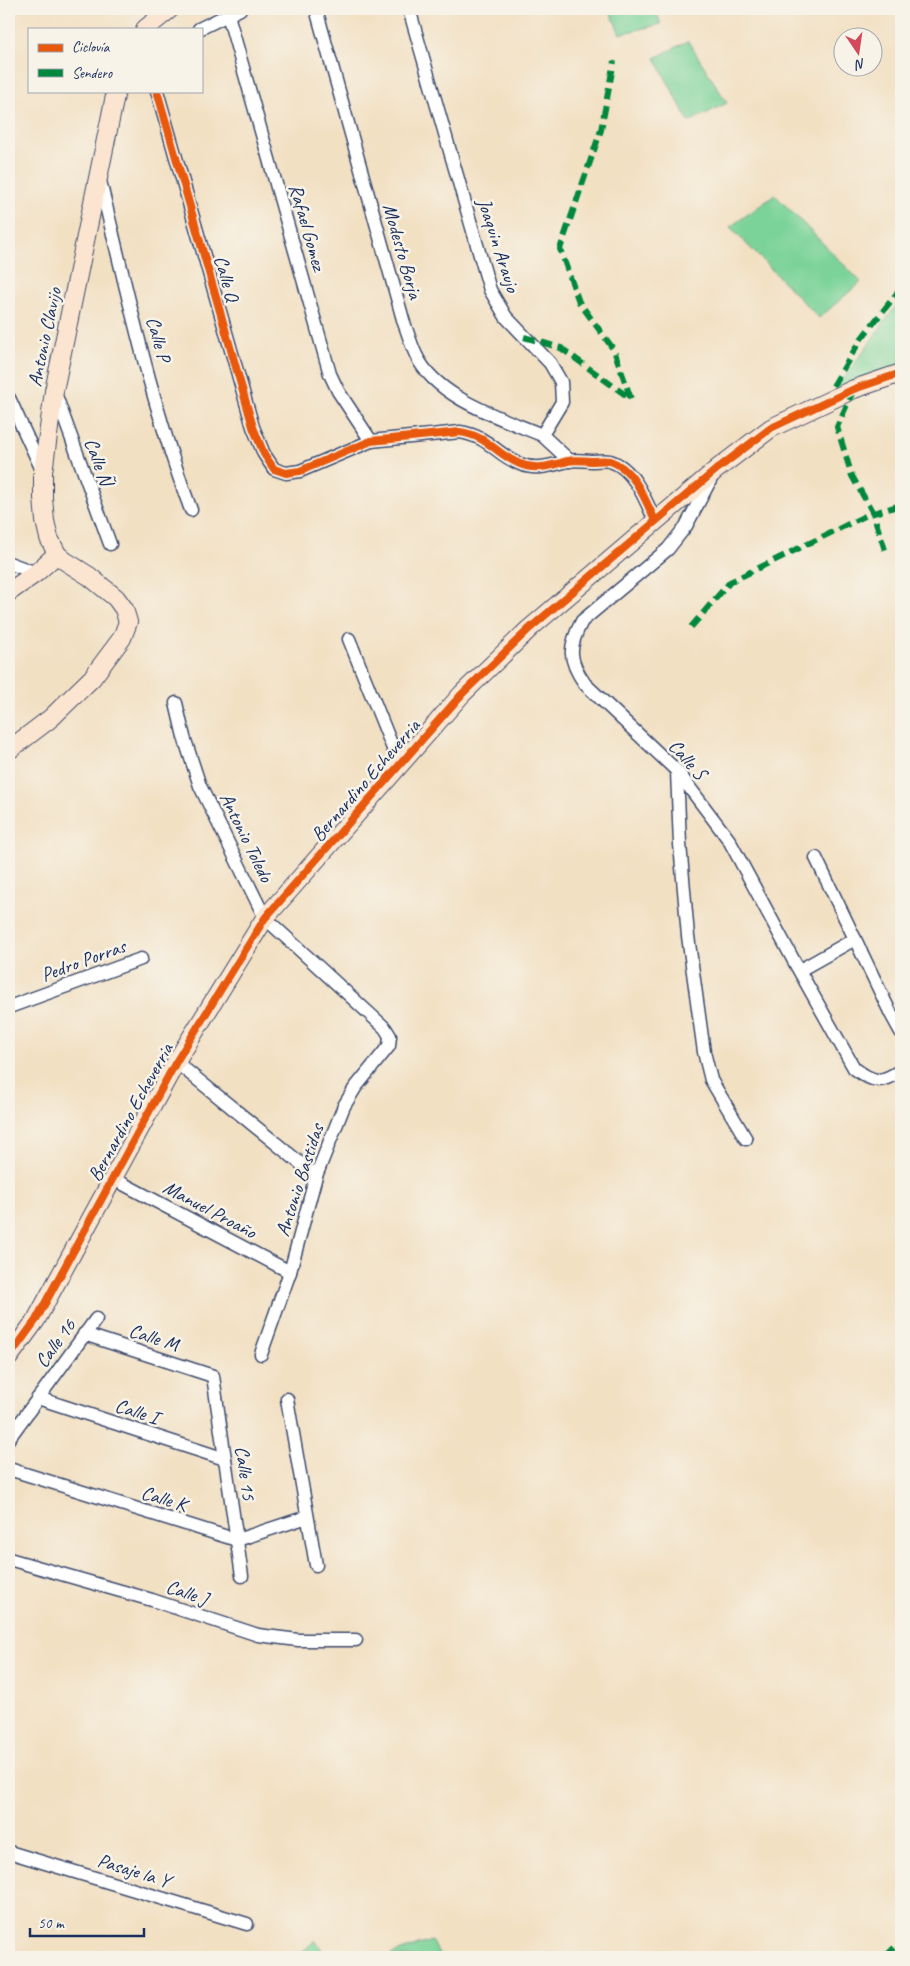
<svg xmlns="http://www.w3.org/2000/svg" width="910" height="1966" font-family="Caveat,sans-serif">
  <rect width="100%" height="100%" fill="#f7f3e8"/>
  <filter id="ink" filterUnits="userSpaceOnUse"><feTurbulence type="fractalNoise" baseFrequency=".02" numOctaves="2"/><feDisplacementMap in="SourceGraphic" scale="10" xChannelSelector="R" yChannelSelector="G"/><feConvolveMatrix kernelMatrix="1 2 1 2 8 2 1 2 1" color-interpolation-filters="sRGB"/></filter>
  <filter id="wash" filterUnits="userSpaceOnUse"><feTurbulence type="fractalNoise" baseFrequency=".0096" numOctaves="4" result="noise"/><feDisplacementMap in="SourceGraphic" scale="20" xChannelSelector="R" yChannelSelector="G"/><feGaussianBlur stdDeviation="1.12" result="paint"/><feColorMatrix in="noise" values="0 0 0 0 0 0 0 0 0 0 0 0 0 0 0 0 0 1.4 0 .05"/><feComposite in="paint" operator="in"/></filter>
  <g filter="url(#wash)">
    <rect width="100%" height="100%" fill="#f2e0c3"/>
    <g fill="#7bd399" stroke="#4b817c">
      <polygon points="609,9 655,9 661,24 620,34"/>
      <polygon points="688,41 727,103 689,122 655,58"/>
      <polygon points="775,195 861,282 819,318 730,227"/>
      <polygon points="901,299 901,375 829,399"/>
      <polygon points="315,1940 327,1957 297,1957"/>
      <polygon points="431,1941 441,1957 390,1957 390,1955"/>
    </g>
  </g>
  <g filter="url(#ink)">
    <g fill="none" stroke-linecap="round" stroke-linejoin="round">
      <defs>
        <g id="street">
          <path d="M316 9 404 323C408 333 411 345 416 355 436 398 501 418 542 435"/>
          <polyline points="409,9 490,290 506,317 550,363 561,382 562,402 542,435 570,461"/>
          <polyline points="228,15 330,374 338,391 371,441"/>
          <polyline points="199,29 240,9"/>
          <path d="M157 91 253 427 264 454 274 469 286 473 300 471 371 441 460 432C490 437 495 454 520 464 537 471 552 465 568 461 575 459 584 461 591 461 597 461 605 460 610 461 634 468 646 501 655 521"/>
          <path d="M100 181C127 291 151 404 191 510"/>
          <polyline points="55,393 110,544"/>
          <polyline points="9,398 43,472"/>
          <path d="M713 475 686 526 668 549 582 621C568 647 568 660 585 684L677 771 729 840 796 965 854 1068C873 1083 881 1084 901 1070"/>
          <polyline points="9,563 36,573"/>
          <polyline points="349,639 400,766"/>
          <polyline points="176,703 184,737 200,786 265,918 385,1028 390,1036 389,1046 355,1088 344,1106 316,1176 290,1272 261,1354"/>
          <polyline points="677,771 680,844 688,936 704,1052 711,1080 746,1139"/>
          <polyline points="816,858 891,1014 901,1032"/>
          <polyline points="800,970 855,939"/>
          <polyline points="9,1007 141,959"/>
          <polyline points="176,1062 316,1176"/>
          <polyline points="112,1178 290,1272"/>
          <polyline points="84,1334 213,1376 242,1576"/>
          <polyline points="38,1398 225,1459"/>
          <polyline points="287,1399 316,1565"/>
          <polyline points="9,1438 96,1319"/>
          <polyline points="9,1469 237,1540 307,1517"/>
          <polyline points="9,1559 152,1600 258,1635 298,1640 356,1640"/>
          <polyline points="9,1852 247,1924"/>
        </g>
        <g id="secondary">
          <polyline points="145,29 170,9"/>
          <polyline points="9,592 36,573 57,554"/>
          <polyline points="9,750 51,718 92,678 122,638 128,622 124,609 116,598 89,576 65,561 57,554 49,538 45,521 43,498 43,472 54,391 116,91"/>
          <polyline points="9,1357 36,1320 176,1062 265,918 462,694 529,629 717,469 771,428 854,389 901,373"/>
        </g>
      </defs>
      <use href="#street" stroke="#3b4a6d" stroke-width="15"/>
      <use href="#secondary" stroke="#3b4a6d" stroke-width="20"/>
      <use href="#street" stroke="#fff" stroke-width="12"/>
      <use href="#secondary" stroke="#fce5d0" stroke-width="18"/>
      <g stroke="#00873e" stroke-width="6" stroke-dasharray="12 6" stroke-linecap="butt">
        <polyline points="524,337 561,348 631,399 614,350 579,302 560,249 601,130 614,61"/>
        <polyline points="833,386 861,339 901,288"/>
        <polyline points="854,389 837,427 852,476 873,513 885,550"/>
        <polyline points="691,627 730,582 867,515 901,505"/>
        <polyline points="888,1957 888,1954 901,1941"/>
      </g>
      <defs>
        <g id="cycleway">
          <path d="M157 91 253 427 264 454 274 469 286 473 300 471 371 441 460 432C490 437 495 454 520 464 537 471 552 465 568 461 575 459 584 461 591 461 597 461 605 460 610 461 634 468 646 501 655 521"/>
          <polyline points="9,1357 36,1320 176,1062 265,918 462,694 529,629 717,469 771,428 854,389 901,373"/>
        </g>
      </defs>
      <use href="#cycleway" stroke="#f7f3e8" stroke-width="11"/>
      <use href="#cycleway" stroke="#e8590c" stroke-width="8"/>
    </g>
  </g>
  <g text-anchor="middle" stroke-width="5" stroke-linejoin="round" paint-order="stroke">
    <g font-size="20" fill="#1b2f5e" stroke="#f7f3e8">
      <text transform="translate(308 227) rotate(74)" y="7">Rafael Gomez</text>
      <text transform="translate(499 245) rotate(72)" y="7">Joaquin Araujo</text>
      <text transform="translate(403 251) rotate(74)" y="7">Modesto Borja</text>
      <text transform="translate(227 278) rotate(74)" y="7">Calle Q</text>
      <text transform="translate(44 337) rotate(-78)" y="7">Antonio Clavijo</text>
      <text transform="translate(159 339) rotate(75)" y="7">Calle P</text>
      <text transform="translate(99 461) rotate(70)" y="7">Calle Ñ</text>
      <text transform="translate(688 759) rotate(48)" y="7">Calle S</text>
      <text transform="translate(365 780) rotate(-49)" y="7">Bernardino Echeverria</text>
      <text transform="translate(247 837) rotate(64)" y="7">Antonio Toledo</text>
      <text transform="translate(83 960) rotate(-20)" y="7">Pedro Porras</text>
      <text transform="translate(130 1112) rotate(-61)" y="7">Bernardino Echeverria</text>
      <text transform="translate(299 1180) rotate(-72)" y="7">Antonio Bastidas</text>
      <text transform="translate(210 1209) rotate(28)" y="7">Manuel Proaño</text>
      <text transform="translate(154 1337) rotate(18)" y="7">Calle M</text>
      <text transform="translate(55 1343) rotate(-54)" y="7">Calle 16</text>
      <text transform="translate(137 1411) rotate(18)" y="7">Calle I</text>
      <text transform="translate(246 1473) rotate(82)" y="7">Calle 15</text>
      <text transform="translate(164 1498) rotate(17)" y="7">Calle K</text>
      <text transform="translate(187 1592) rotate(19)" y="7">Calle J</text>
      <text transform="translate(134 1870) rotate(17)" y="7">Pasaje la Y</text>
    </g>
  </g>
  <rect width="910" height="1966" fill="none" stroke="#f7f3e8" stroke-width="30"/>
  <rect x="28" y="28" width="175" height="65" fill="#f7f3e8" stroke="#9fa5b1"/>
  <rect x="38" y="44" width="25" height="8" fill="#e8590c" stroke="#9fa5b1"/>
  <text x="72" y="52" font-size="15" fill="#1b2f5e">Ciclovía</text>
  <rect x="38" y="69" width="25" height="8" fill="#00873e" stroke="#9fa5b1"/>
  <text x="72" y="78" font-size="15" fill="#1b2f5e">Sendero</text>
  <g transform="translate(858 52) rotate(167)"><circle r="24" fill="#f7f3e8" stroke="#9fa5b1"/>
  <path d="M0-4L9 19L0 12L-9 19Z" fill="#d1495b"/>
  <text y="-8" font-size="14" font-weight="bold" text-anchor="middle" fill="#1b2f5e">N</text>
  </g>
  <path d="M30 1928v8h114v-8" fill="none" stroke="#1b2f5e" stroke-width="2.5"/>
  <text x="38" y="1928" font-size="15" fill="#1b2f5e" stroke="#f7f3e8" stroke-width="4" paint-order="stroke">50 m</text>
</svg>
